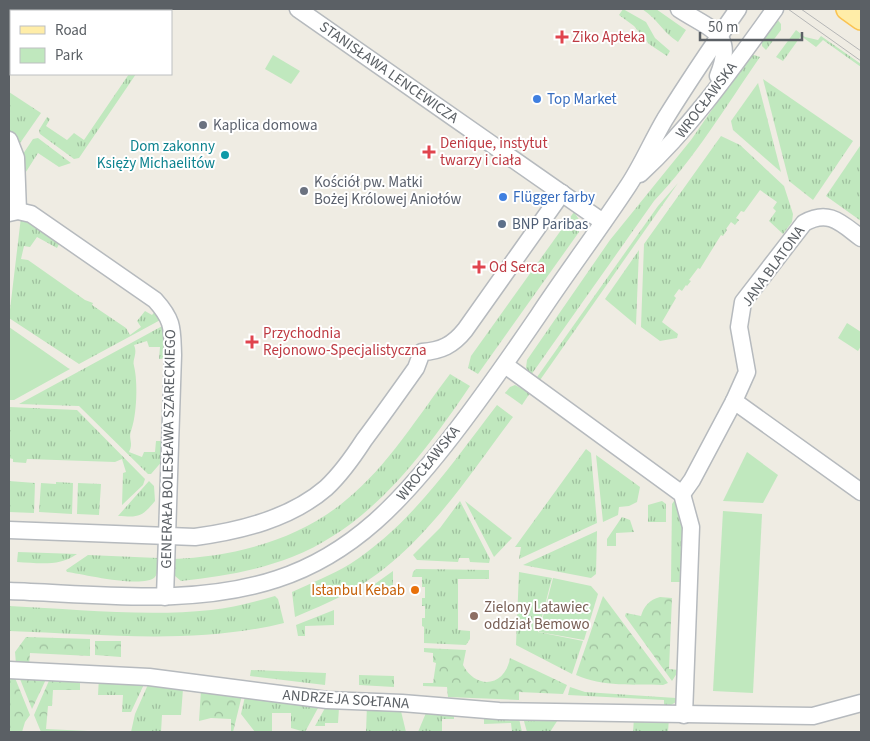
<svg xmlns="http://www.w3.org/2000/svg" width="870" height="741" font-family="'Source Sans 3',sans-serif">
  <defs>
    <pattern id="grass-tufts" width="24" height="20" patternUnits="userSpaceOnUse" patternTransform="scale(1.25)"><rect width="24" height="20" fill="#c0e8be"/><path d="M3 7l-1-3M5 7V3M7 7l1-3M15 17l-1-3M17 17v-4M19 17l1-3" fill="none" stroke="#9fbf9e"/></pattern>
    <pattern id="forest-crowns" width="20" height="18" patternUnits="userSpaceOnUse" patternTransform="scale(1.25)"><rect width="20" height="18" fill="#c0e8be"/><path d="M2 6a3 3 0 1 1 6 0M12 15a3 3 0 1 1 6 0" fill="none" stroke="#9fbf9e"/></pattern>
  </defs>
  <rect width="100%" height="100%" fill="#efece3"/>
  <g fill="url(#grass-tufts)">
    <polygon points="623,9 646,22 655,38 670,51 667,56 649,44 634,26 619,15"/>
    <path d="M642 9H656L686 30 678 42C662 32 658 19 642 9Z"/>
    <polygon points="777,19 781,24 781,30 766,50 762,46 762,39"/>
    <polygon points="796,30 805,37 818,40 821,36 861,64 861,67 823,40 816,47 801,36 783,61 776,57"/>
    <path d="M754 55 760 57C726 106 695 158 654 201L531 375 526 368 527 360 610 240 691 140 749 56Z"/>
    <polygon points="129,74 136,74 79,158 74,159 40,134 39,130 47,117 50,119 46,126 67,140 74,133 84,140"/>
    <polygon points="763,79 853,141 813,200 789,181"/>
    <polygon points="758,83 781,172 733,130 731,121"/>
    <polygon points="9,92 41,113 18,146 9,133"/>
    <polygon points="721,136 740,145 784,186 793,214 792,222 783,234 769,221 776,211 773,208 777,202 760,190 744,212 741,211 736,218 739,220 735,225 731,222 726,229 727,230 723,236 721,235 700,269 698,268 689,280 691,281 687,286 686,285 682,291 679,289 674,296 676,298 662,322 678,334 677,338 660,341 641,327 644,244"/>
    <polygon points="38,138 71,163 59,167 38,153 24,175 21,157 33,139"/>
    <polygon points="860,146 861,147 861,221 826,196"/>
    <polygon points="678,183 538,383 535,380 658,206"/>
    <polygon points="574,212 580,221 579,232 478,374 468,368 471,356"/>
    <polygon points="21,217 61,240 57,248 37,237 30,247 24,246 21,259 28,260 85,300 93,303 92,305 126,328 130,335 141,327 137,321 145,311 152,315 157,309 164,318 79,364 9,318"/>
    <polygon points="639,250 636,325 605,299"/>
    <path d="M166 324 169 358 159 359 160 347H149L147 341 134 345C138 354 132 359 134 366 138 382 137 415 131 431 128 439 134 443 129 452L142 457 144 452H155L156 441H165L164 459 151 474H148L79 406 19 404Z"/>
    <path d="M450 374 470 386C424 454 371 526 292 557 256 571 219 577 181 581L175 576 173 559C233 557 299 540 346 500 388 466 418 416 450 374Z"/>
    <polygon points="515,385 530,393 522,405 505,393 510,387"/>
    <path d="M497 405 513 417C464 482 418 556 344 595 328 603 311 610 295 617L292 592C311 583 332 575 350 564 412 524 453 462 497 405Z"/>
    <polygon points="9,407 77,410 145,479 143,485 122,505 123,473 126,472 122,459 115,462 27,459 26,463 13,462 13,459 9,458"/>
    <polygon points="586,449 591,453 597,523 519,559 521,547 515,547"/>
    <polygon points="596,455 640,487 637,502 629,506 619,507 618,515 603,522"/>
    <polygon points="9,481 35,483 34,513 9,512"/>
    <path d="M149 481 154 486 155 501C141 518 139 517 118 516Z"/>
    <polygon points="56,482 73,483 72,514 39,512 41,483 56,484"/>
    <polygon points="78,483 101,484 99,515 77,514"/>
    <polygon points="676,498 683,515 684,582 671,582 672,504"/>
    <polygon points="460,501 490,559 489,563 470,562 469,558 459,558 458,562 417,560 413,555 440,528"/>
    <polygon points="465,501 512,538 494,557"/>
    <polygon points="662,501 666,504 666,522 648,522 648,505"/>
    <polygon points="622,517 630,520 634,532 616,533 616,546 607,546 607,539"/>
    <polygon points="597,531 596,574 591,578 523,565"/>
    <path d="M18 552 77 554C59 567 38 563 17 562Z"/>
    <path d="M88 555 158 558C158 564 159 572 155 577 143 589 83 574 67 572L66 570Z"/>
    <polygon points="416,569 489,570 489,579 458,579 458,630 470,631 470,639 466,645 424,643 424,627 422,626 422,618 425,618 425,606 422,606 422,598 425,598 425,587 422,587 422,577 412,577 413,572"/>
    <polygon points="393,571 393,591 365,591"/>
    <polygon points="519,572 552,578 538,632 583,641 572,674 516,645"/>
    <path d="M275 596 278 599 284 623C195 645 100 634 9 631V606C75 609 145 617 211 610 233 608 254 602 275 596Z"/>
    <polygon points="334,610 334,625 305,626 305,636 298,636 296,625"/>
    <polygon points="251,670 326,673 325,685 250,676"/>
    <polygon points="359,675 394,676 394,687 359,685"/>
    <polygon points="99,677 146,680 131,712 122,712 123,695 98,695"/>
    <polygon points="150,680 183,689 181,715 162,715 161,732 131,732 135,714"/>
    <polygon points="570,687 585,692 676,698 676,702 664,709 664,700 568,695"/>
    <polygon points="246,692 316,701 318,708 305,732 291,728 291,713 272,713 272,732 255,732 241,714"/>
    <polygon points="330,705 339,708 338,723 325,723 325,726 315,726 325,708"/>
    <polygon points="367,705 400,707 406,732 366,732"/>
    <polygon points="428,708 454,710 454,719 442,719 442,732 418,732"/>
    <polygon points="484,713 518,714 522,732 512,732 511,723 484,724"/>
    <polygon points="522,714 561,715 550,732 527,732"/>
    <polygon points="634,718 669,718 668,732 633,732"/>
  </g>
  <g fill="url(#forest-crowns)">
    <path d="M603 596 668 683 663 685C635 684 602 687 576 675Z"/>
    <path d="M660 597 672 598 669 669 679 670 672 681 625 616 626 613 641 616C644 606 649 600 660 597Z"/>
    <polygon points="26,637 90,639 90,656 30,653 29,665 16,664 15,652"/>
    <polygon points="95,641 121,641 121,657 95,655"/>
    <path d="M424 648 466 650 463 665C476 690 505 687 510 658L567 685 563 694 519 692V700L448 697 447 687 423 686V683H433L436 663 433 662V653L424 652Z"/>
    <polygon points="9,673 13,673 30,715 25,722 22,732 9,732"/>
    <polygon points="18,674 48,675 32,709"/>
    <polygon points="51,676 80,677 80,690 53,690 52,706 48,706 46,729 109,732 41,732 34,715"/>
    <polygon points="201,690 243,691 233,732 231,732 231,719 211,718 199,721"/>
  </g>
  <g fill="#c0e8be">
    <polygon points="273,55 300,71 291,84 265,69"/>
    <polygon points="847,323 861,332 861,346 858,351 838,338"/>
    <polygon points="9,327 68,368 70,369 14,400 9,400"/>
    <polygon points="747,452 778,475 763,503 723,501"/>
    <polygon points="723,511 762,514 753,693 713,691"/>
    <polygon points="553,578 591,586 598,594 584,640 539,632"/>
  </g>
  <g fill="none" stroke-linecap="round" stroke-linejoin="round">
    <defs>
      <g id="minor">
        <polyline points="298,9 603,222"/>
        <path d="M679 9C711 30 736 33 718 76"/>
        <polyline points="9,140 16,158 18,211"/>
        <path d="M640 174C693 125 733 67 775 9"/>
        <path d="M9 213 18 211 31 214 155 300C174 321 172 329 173 355L165 597"/>
        <polyline points="505,365 682,494 691,527 684,715"/>
        <path d="M734 401 747 372 739 327 743 302 804 223C829 209 841 223 861 238"/>
        <polyline points="682,494 692,480 734,401 861,492"/>
        <path d="M9 530 195 537C240 531 290 519 326 488 341 474 353 457 364 440 382 416 399 392 416 368L422 352C441 351 453 345 465 330L562 193"/>
        <path d="M9 591C97 594 192 607 277 579 354 554 404 498 452 436 482 397 510 357 538 316 567 272 599 230 628 186 642 165 652 141 665 119 688 82 713 45 738 9"/>
        <polyline points="9,670 149,677 327,700 402,703 499,711 813,716 861,703"/>
      </g>
      <polyline id="major" points="847,9 861,19"/>
    </defs>
    <use href="#minor" stroke="#b6babe" stroke-width="19"/>
    <use href="#major" stroke="#fac351" stroke-width="24"/>
    <use href="#minor" stroke="#fff" stroke-width="16"/>
    <use href="#major" stroke="#ffeda8" stroke-width="21"/>
    <g stroke="#b5b6b6" stroke-width="1">
      <polyline points="788,9 861,61"/>
      <polyline points="801,9 861,51"/>
    </g>
  </g>
  <g fill="#e0444e" stroke="#fff" stroke-width="2">
    <path d="M559.5 29.5h5v5h5v5h-5v5h-5v-5h-5v-5h5z"/>
    <path d="M426.5 144.5h5v5h5v5h-5v5h-5v-5h-5v-5h5z"/>
    <path d="M476.5 259.5h5v5h5v5h-5v5h-5v-5h-5v-5h5z"/>
    <path d="M249.5 334.5h5v5h5v5h-5v5h-5v-5h-5v-5h5z"/>
  </g>
  <g fill="#3f7fe0" stroke="#fff" stroke-width="2">
    <circle cx="537" cy="99" r="5"/>
    <circle cx="503" cy="197" r="5"/>
  </g>
  <g fill="#6b7280" stroke="#fff" stroke-width="2">
    <circle cx="203" cy="125" r="5"/>
    <circle cx="304" cy="191" r="5"/>
  </g>
  <circle fill="#0f9aa8" stroke="#fff" stroke-width="2" cx="225" cy="155" r="5"/>
  <circle fill="#5c6f8a" stroke="#fff" stroke-width="2" cx="502" cy="224" r="5"/>
  <circle fill="#e8710a" stroke="#fff" stroke-width="2" cx="415" cy="590" r="5"/>
  <circle fill="#8d6e63" stroke="#fff" stroke-width="2" cx="474" cy="616" r="5"/>
  <g text-anchor="middle" stroke-width="4" stroke-linejoin="round" paint-order="stroke">
    <g font-size="15" fill="#be3a42" stroke="#fff" text-anchor="start">
      <text x="572" y="42">Ziko Apteka</text>
      <text x="440" y="148">Denique, instytut<tspan x="440" dy="17">twarzy i ciała</tspan></text>
      <text x="489" y="272">Od Serca</text>
      <text x="263" y="338">Przychodnia<tspan x="263" dy="17">Rejonowo-Specjalistyczna</tspan></text>
    </g>
    <g font-size="15" fill="#5b6065" stroke="#fff">
      <text transform="translate(389 72) rotate(35)" y="5">STANISŁAWA LENCEWICZA</text>
      <text transform="translate(706 100) rotate(-53)" y="5">WROCŁAWSKA</text>
      <text transform="translate(773 266) rotate(-54)" y="5">JANA BLATONA</text>
      <text transform="translate(168 449) rotate(-89)" y="5">GENERAŁA BOLESŁAWA SZARECKIEGO</text>
      <text transform="translate(428 463) rotate(-51)" y="5">WROCŁAWSKA</text>
      <text transform="translate(346 699) rotate(4)" y="5">ANDRZEJA SOŁTANA</text>
    </g>
    <g font-size="15" fill="#366cbe" stroke="#fff" text-anchor="start">
      <text x="547" y="104">Top Market</text>
      <text x="513" y="202">Flügger farby</text>
    </g>
    <g font-size="15" fill="#5b616d" stroke="#fff" text-anchor="start">
      <text x="213" y="130">Kaplica domowa</text>
      <text x="314" y="187">Kościół pw. Matki<tspan x="314" dy="17">Bożej Królowej Aniołów</tspan></text>
    </g>
    <g font-size="15" fill="#0d838f" stroke="#fff" text-anchor="end">
      <text x="215" y="151">Dom zakonny<tspan x="215" dy="17">Księży Michaelitów</tspan></text>
    </g>
    <g font-size="15" fill="#4e5e75" stroke="#fff" text-anchor="start">
      <text x="512" y="229">BNP Paribas</text>
    </g>
    <g font-size="15" fill="#c56008" stroke="#fff" text-anchor="end">
      <text x="405" y="595">Istanbul Kebab</text>
    </g>
    <g font-size="15" fill="#785e54" stroke="#fff" text-anchor="start">
      <text x="484" y="612">Zielony Latawiec<tspan x="484" dy="17">oddział Bemowo</tspan></text>
    </g>
  </g>
  <rect width="870" height="741" fill="none" stroke="#5b6065" stroke-width="20"/>
  <rect x="10" y="10" width="162" height="65" fill="#ffffff" stroke="#bdbfc1"/>
  <rect x="20" y="26" width="25" height="8" fill="#ffeda8" stroke="#bdbfc1"/>
  <text x="55" y="35" font-size="15" fill="#5b6065">Road</text>
  <rect x="20" y="48" width="25" height="15" fill="#c0e8be" stroke="#bdbfc1"/>
  <text x="55" y="60" font-size="15" fill="#5b6065">Park</text>
  <path d="M700 32v8h102v-8" fill="none" stroke="#5b6065" stroke-width="2.5"/>
  <text x="708" y="32" font-size="15" fill="#5b6065" stroke="#ffffff" stroke-width="4" paint-order="stroke">50 m</text>
</svg>
